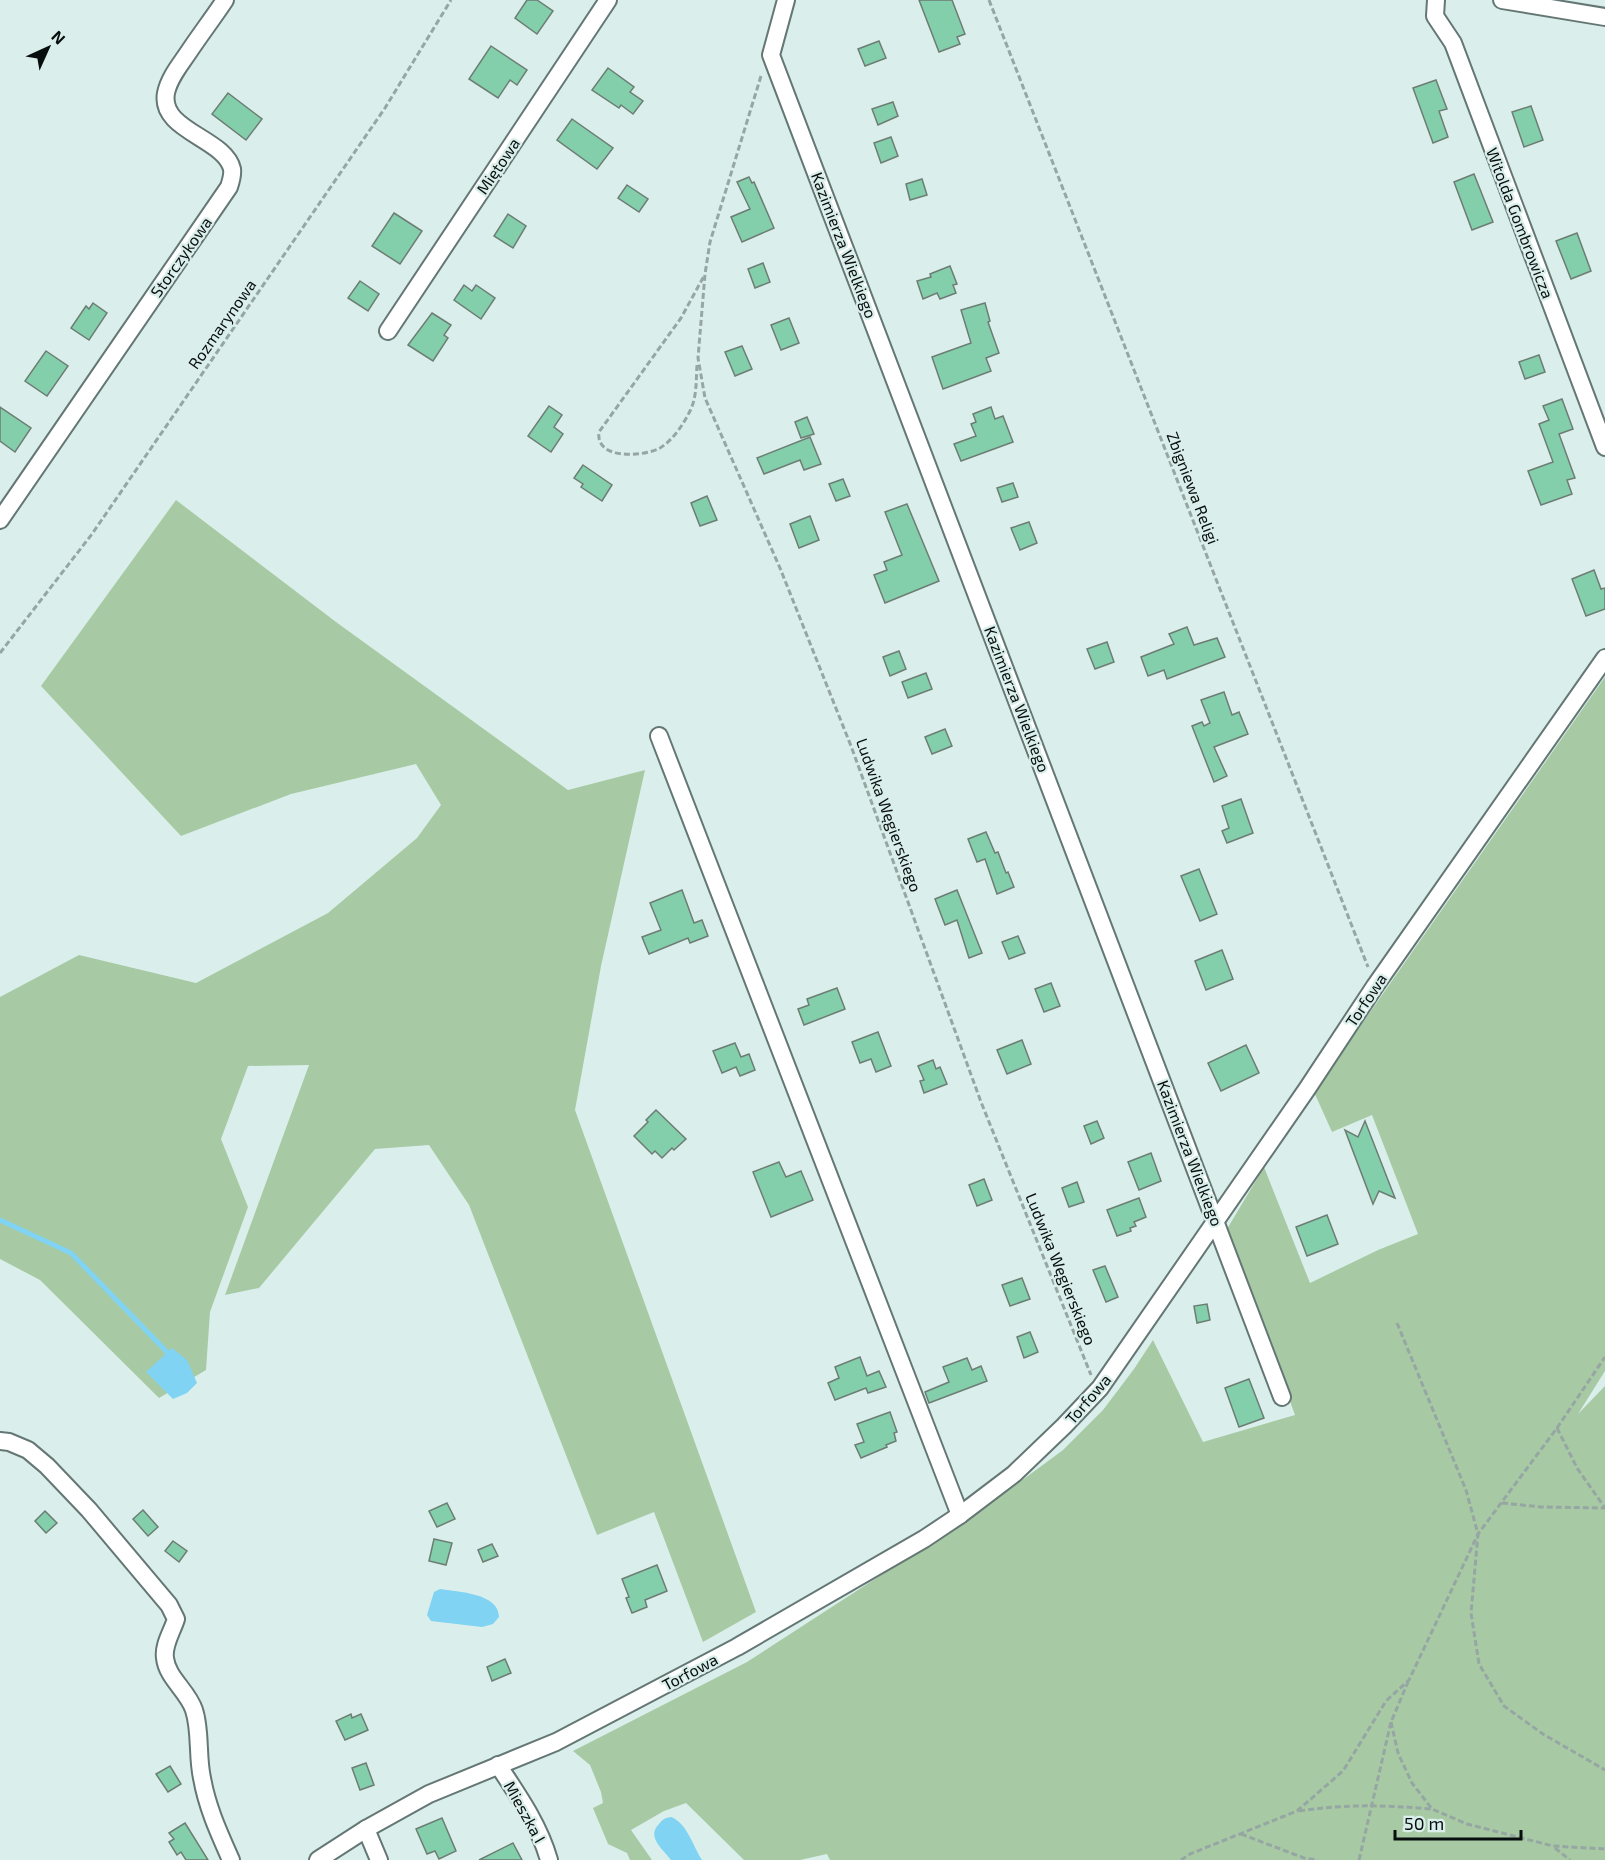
<svg xmlns="http://www.w3.org/2000/svg" width="1605" height="1860" font-family="'Exo 2',sans-serif">
  <rect width="100%" height="100%" fill="#daefeb"/>
  <g fill="#a7caa4">
    <polygon points="176,500 336,622 568,790 645,770 601,966 575,1110 756,1612 703,1642 654,1512 597,1535 469,1205 429,1145 375,1149 259,1288 225,1295 309,1065 248,1066 221,1139 248,1207 210,1312 206,1370 159,1398 40,1280 0,1259 0,997 79,955 196,983 328,913 417,838 441,805 416,764 291,794 181,836 41,686"/>
    <polygon points="1605,677 1605,1371 1578,1414 1605,1386 1605,1860 830,1860 827,1854 800,1860 744,1860 686,1803 664,1811 631,1830 652,1860 630,1860 627,1853 608,1844 593,1808 603,1803 601,1792 590,1765 573,1751 747,1662 986,1507 1063,1450 1103,1410 1134,1369 1153,1340 1203,1442 1295,1415 1227,1229 1264,1167 1310,1283 1378,1250 1418,1234 1372,1115 1332,1132 1314,1092"/>
  </g>
  <g fill="#80d3f2">
    <polygon points="172,1348 187,1360 197,1383 187,1393 173,1399 146,1372"/>
    <path d="M440 1589C458 1592 499 1593 499 1617L493 1624 482 1627 431 1621 427 1615 434 1592Z"/>
    <path d="M671 1817C687 1823 693 1846 702 1860H671C663 1849 646 1837 659 1824 663 1819 665 1818 671 1817Z"/>
  </g>
  <g fill="none" stroke-linecap="round" stroke-linejoin="round">
    <polyline stroke="#80d3f2" stroke-width="5" points="0,1220 71,1253 167,1352"/>
  </g>
  <g fill="#83cfac" stroke="#6d7d74" stroke-width="1.5">
    <polygon points="527,0 537,0 553,11 537,34 515,18"/>
    <polygon points="919,0 952,0 965,34 957,37 960,44 939,52"/>
    <polygon points="879,41 886,58 865,66 858,49"/>
    <polygon points="491,46 527,70 517,85 510,80 498,98 469,79"/>
    <polygon points="608,68 634,87 630,92 643,101 633,114 621,105 619,108 592,90"/>
    <polygon points="1436,80 1447,109 1439,111 1448,137 1433,143 1413,88"/>
    <polygon points="228,93 262,119 246,140 212,114"/>
    <polygon points="893,102 898,116 878,125 872,109"/>
    <polygon points="1531,106 1543,140 1524,147 1512,112"/>
    <polygon points="572,119 613,148 597,169 557,140"/>
    <polygon points="891,137 898,156 881,163 874,143"/>
    <polygon points="1474,174 1493,222 1472,230 1454,182"/>
    <polygon points="749,177 752,183 754,182 774,228 742,242 731,217 750,209 737,182"/>
    <polygon points="922,179 927,195 910,200 906,184"/>
    <polygon points="627,185 648,199 639,212 618,198"/>
    <polygon points="394,213 422,231 400,264 372,246"/>
    <polygon points="508,214 526,226 513,248 494,236"/>
    <polygon points="1577,233 1591,271 1571,279 1556,241"/>
    <polygon points="763,263 770,282 755,288 748,269"/>
    <polygon points="950,266 957,284 953,285 956,293 940,299 937,293 923,299 917,281 931,277 930,274"/>
    <polygon points="360,281 379,294 368,311 348,298"/>
    <polygon points="464,285 472,291 476,285 495,298 481,319 454,300"/>
    <polygon points="93,303 107,313 89,340 71,328 86,306 89,309"/>
    <polygon points="985,303 990,321 988,322 999,353 986,358 991,371 943,389 932,357 971,343 961,310"/>
    <polygon points="432,313 451,325 444,335 448,338 433,361 408,345"/>
    <polygon points="789,318 799,343 781,350 771,325"/>
    <polygon points="742,346 752,369 735,376 725,352"/>
    <polygon points="46,351 68,366 47,396 25,381"/>
    <polygon points="1539,355 1545,372 1525,379 1519,362"/>
    <polygon points="1562,399 1573,429 1559,434 1575,478 1567,480 1572,494 1541,505 1528,471 1553,462 1539,424 1549,420 1543,406"/>
    <polygon points="549,406 562,415 554,427 563,434 551,452 528,436"/>
    <polygon points="0,407 31,428 15,452 0,441"/>
    <polygon points="991,407 995,419 1003,416 1013,442 961,461 954,444 976,436 971,424 976,422 973,414"/>
    <polygon points="807,417 814,434 801,438 795,422"/>
    <polygon points="810,437 821,464 804,470 800,460 764,474 757,458"/>
    <polygon points="583,465 612,485 602,501 581,487 583,484 574,478"/>
    <polygon points="843,479 850,496 836,501 829,484"/>
    <polygon points="1013,483 1018,497 1002,502 997,488"/>
    <polygon points="707,496 717,520 700,526 691,503"/>
    <polygon points="907,504 939,581 885,603 874,575 887,570 884,562 902,555 885,512"/>
    <polygon points="810,516 819,540 799,548 790,524"/>
    <polygon points="1029,522 1037,543 1020,550 1011,528"/>
    <polygon points="1594,570 1601,589 1605,588 1605,609 1586,616 1572,579"/>
    <polygon points="1187,627 1194,645 1217,638 1225,657 1167,679 1164,670 1148,676 1141,657 1174,644 1169,634"/>
    <polygon points="1107,642 1114,662 1095,669 1087,649"/>
    <polygon points="899,651 906,669 890,676 883,657"/>
    <polygon points="926,673 932,689 908,698 902,682"/>
    <polygon points="1224,692 1232,715 1239,712 1248,734 1214,747 1227,776 1214,782 1192,726 1202,722 1204,726 1210,723 1201,700"/>
    <polygon points="945,729 952,746 932,754 925,737"/>
    <polygon points="1241,799 1253,833 1227,843 1222,831 1229,828 1222,806"/>
    <polygon points="986,832 995,853 998,852 1006,873 1008,872 1014,887 997,894 985,859 977,862 968,839"/>
    <polygon points="1199,869 1217,914 1200,921 1181,876"/>
    <polygon points="682,890 694,923 702,920 708,936 690,943 688,938 649,954 642,937 661,930 650,903"/>
    <polygon points="957,890 982,953 969,958 957,920 945,925 935,899"/>
    <polygon points="1018,936 1025,953 1009,959 1002,942"/>
    <polygon points="1222,950 1233,979 1206,990 1195,961"/>
    <polygon points="1051,983 1060,1006 1044,1012 1035,989"/>
    <polygon points="837,988 845,1009 804,1025 798,1009 809,1005 807,999"/>
    <polygon points="878,1032 891,1066 876,1072 871,1059 860,1063 852,1042"/>
    <polygon points="1022,1040 1031,1064 1007,1074 997,1050"/>
    <polygon points="735,1043 741,1057 749,1054 755,1070 740,1076 736,1067 722,1073 713,1051"/>
    <polygon points="1246,1045 1259,1073 1221,1091 1208,1063"/>
    <polygon points="933,1060 936,1069 940,1067 947,1084 924,1093 920,1081 924,1080 918,1066"/>
    <polygon points="656,1110 686,1139 674,1150 672,1148 662,1158 655,1151 652,1154 634,1136 648,1122 646,1120"/>
    <polygon points="1097,1121 1104,1138 1091,1144 1084,1126"/>
    <polygon points="1365,1121 1395,1198 1379,1191 1373,1204 1345,1130 1358,1137"/>
    <polygon points="1151,1153 1161,1181 1139,1190 1128,1162"/>
    <polygon points="779,1162 786,1177 801,1171 813,1200 771,1217 753,1172"/>
    <polygon points="984,1179 992,1200 977,1206 969,1185"/>
    <polygon points="1077,1182 1084,1202 1069,1207 1062,1188"/>
    <polygon points="1139,1198 1146,1217 1134,1222 1136,1226 1130,1228 1131,1231 1117,1236 1107,1210"/>
    <polygon points="1327,1215 1338,1244 1307,1256 1296,1227"/>
    <polygon points="1105,1266 1118,1297 1106,1302 1093,1270"/>
    <polygon points="1022,1278 1030,1299 1010,1306 1002,1285"/>
    <polygon points="1207,1304 1210,1320 1197,1323 1194,1306"/>
    <polygon points="1030,1332 1038,1352 1024,1358 1017,1337"/>
    <polygon points="860,1357 867,1376 879,1371 886,1387 868,1393 866,1388 835,1400 828,1383 839,1378 835,1367"/>
    <polygon points="967,1358 972,1370 981,1366 987,1381 929,1403 925,1392 949,1382 943,1367"/>
    <polygon points="1249,1379 1264,1418 1239,1427 1225,1388"/>
    <polygon points="890,1412 897,1432 894,1433 896,1441 886,1445 887,1447 861,1458 855,1445 864,1442 857,1424"/>
    <polygon points="447,1503 455,1519 437,1527 429,1511"/>
    <polygon points="143,1510 158,1527 148,1536 133,1519"/>
    <polygon points="45,1511 57,1523 46,1533 35,1521"/>
    <polygon points="434,1539 452,1543 446,1565 429,1561"/>
    <polygon points="173,1541 187,1551 179,1562 165,1551"/>
    <polygon points="492,1544 498,1556 483,1562 478,1550"/>
    <polygon points="657,1565 667,1591 645,1600 647,1607 632,1613 626,1598 629,1597 622,1579"/>
    <polygon points="505,1659 511,1673 492,1681 487,1667"/>
    <polygon points="351,1714 352,1718 361,1714 368,1730 345,1740 336,1721"/>
    <polygon points="366,1763 374,1785 360,1790 352,1768"/>
    <polygon points="170,1766 181,1784 168,1792 156,1774"/>
    <polygon points="442,1818 456,1851 439,1859 435,1851 427,1854 416,1829"/>
    <polygon points="185,1823 208,1860 186,1860 181,1852 177,1855 169,1842 174,1839 169,1833"/>
    <polygon points="513,1843 522,1860 479,1860"/>
  </g>
  <g fill="none" stroke-linecap="round" stroke-linejoin="round">
    <defs>
      <g id="minor">
        <polyline points="786,0 771,55 1282,1397"/>
        <polyline points="1436,0 1435,16 1453,43 1605,447"/>
        <polyline points="1502,0 1605,17"/>
        <polyline points="388,331 608,0"/>
        <path d="M0 520 229 187C231 181 233 175 232 169 225 138 159 131 166 93 169 78 180 65 188 53 200 35 213 18 225 0"/>
        <polyline points="659,736 960,1515"/>
        <path d="M0 1441 9 1442 28 1450 47 1466 89 1510 169 1605 176 1619C172 1632 163 1645 165 1658 167 1678 188 1691 194 1710 201 1731 197 1756 202 1778 207 1807 219 1833 231 1860"/>
        <path d="M498 1765C518 1795 539 1825 549 1860"/>
        <polyline points="366,1829 379,1860"/>
        <polyline points="318,1860 366,1829 429,1794 556,1742 737,1647 924,1539 960,1515 1014,1474 1064,1426 1100,1388 1307,1089 1375,986 1605,658"/>
      </g>
    </defs>
    <use href="#minor" stroke="#647774" stroke-width="20"/>
    <g stroke="#96a6a3" stroke-width="3" stroke-dasharray="6 3" stroke-linecap="butt">
      <polyline points="989,0 1368,967"/>
      <polyline points="761,76 710,242 705,274 698,358 705,398 780,568 851,746 981,1102 1091,1375"/>
      <path d="M697 365C696 381 697 397 690 411 683 425 673 440 660 448 643 457 595 460 599 432L681 318 704 276"/>
      <polyline points="0,653 92,534 385,108 451,0"/>
      <polyline points="1397,1323 1466,1490 1478,1534 1471,1613 1479,1664 1504,1706 1543,1734 1605,1770"/>
      <polyline points="1557,1428 1577,1468 1605,1508"/>
      <polyline points="1502,1503 1541,1507 1605,1508"/>
      <polyline points="1391,1722 1398,1753 1412,1783 1432,1809 1467,1824 1553,1846 1605,1849"/>
      <path d="M1299 1811C1346 1804 1385 1805 1432 1809"/>
      <polyline points="1241,1834 1304,1858 1318,1860"/>
      <polyline points="1555,1848 1570,1860"/>
      <polyline points="1181,1860 1190,1854 1297,1811 1343,1771 1386,1701 1409,1680 1478,1534 1557,1428 1605,1357"/>
      <polyline points="1359,1860 1391,1722 1408,1682"/>
    </g>
    <use href="#minor" stroke="#fff" stroke-width="16"/>
  </g>
  <g text-anchor="middle" stroke-width="4.5" stroke-linejoin="round" paint-order="stroke">
    <g font-size="16" fill="#080e0d" stroke="#daefeb">
      <text transform="translate(498 166) rotate(-56)" y="6">Miętowa</text>
      <text transform="translate(1520 223) rotate(69)" y="6">Witolda Gombrowicza</text>
      <text transform="translate(844 245) rotate(69)" y="6">Kazimierza Wielkiego</text>
      <text transform="translate(181 257) rotate(-55)" y="6">Storczykowa</text>
      <text transform="translate(222 324) rotate(-55)" y="6">Rozmarynowa</text>
      <text transform="translate(1193 488) rotate(69)" y="6">Zbigniewa Religi</text>
      <text transform="translate(1017 699) rotate(69)" y="6">Kazimierza Wielkiego</text>
      <text transform="translate(889 815) rotate(70)" y="6">Ludwika Węgierskiego</text>
      <text transform="translate(1366 1000) rotate(-56)" y="6">Torfowa</text>
      <text transform="translate(1190 1153) rotate(69)" y="6">Kazimierza Wielkiego</text>
      <text transform="translate(1061 1269) rotate(68)" y="6">Ludwika Węgierskiego</text>
      <text transform="translate(1088 1399) rotate(-49)" y="6">Torfowa</text>
      <text transform="translate(690 1672) rotate(-28)" y="6">Torfowa</text>
      <text transform="translate(525 1812) rotate(61)" y="6">Mieszka I</text>
    </g>
  </g>
  <g transform="translate(48 48) rotate(45)" stroke="#daefeb" stroke-width="4.5" paint-order="stroke">
  <path d="M0-4.5L10 22L0 15L-10 22Z" fill="#080e0d"/>
  <text y="-9" font-size="16" font-weight="bold" text-anchor="middle" fill="#080e0d">N</text>
  </g>
  <path d="M1395 1830v9h126v-9" fill="none" stroke="#080e0d" stroke-width="3"/>
  <text x="1404" y="1830" font-size="18" fill="#080e0d" stroke="#daefeb" stroke-width="4.5" paint-order="stroke">50 m</text>
</svg>
